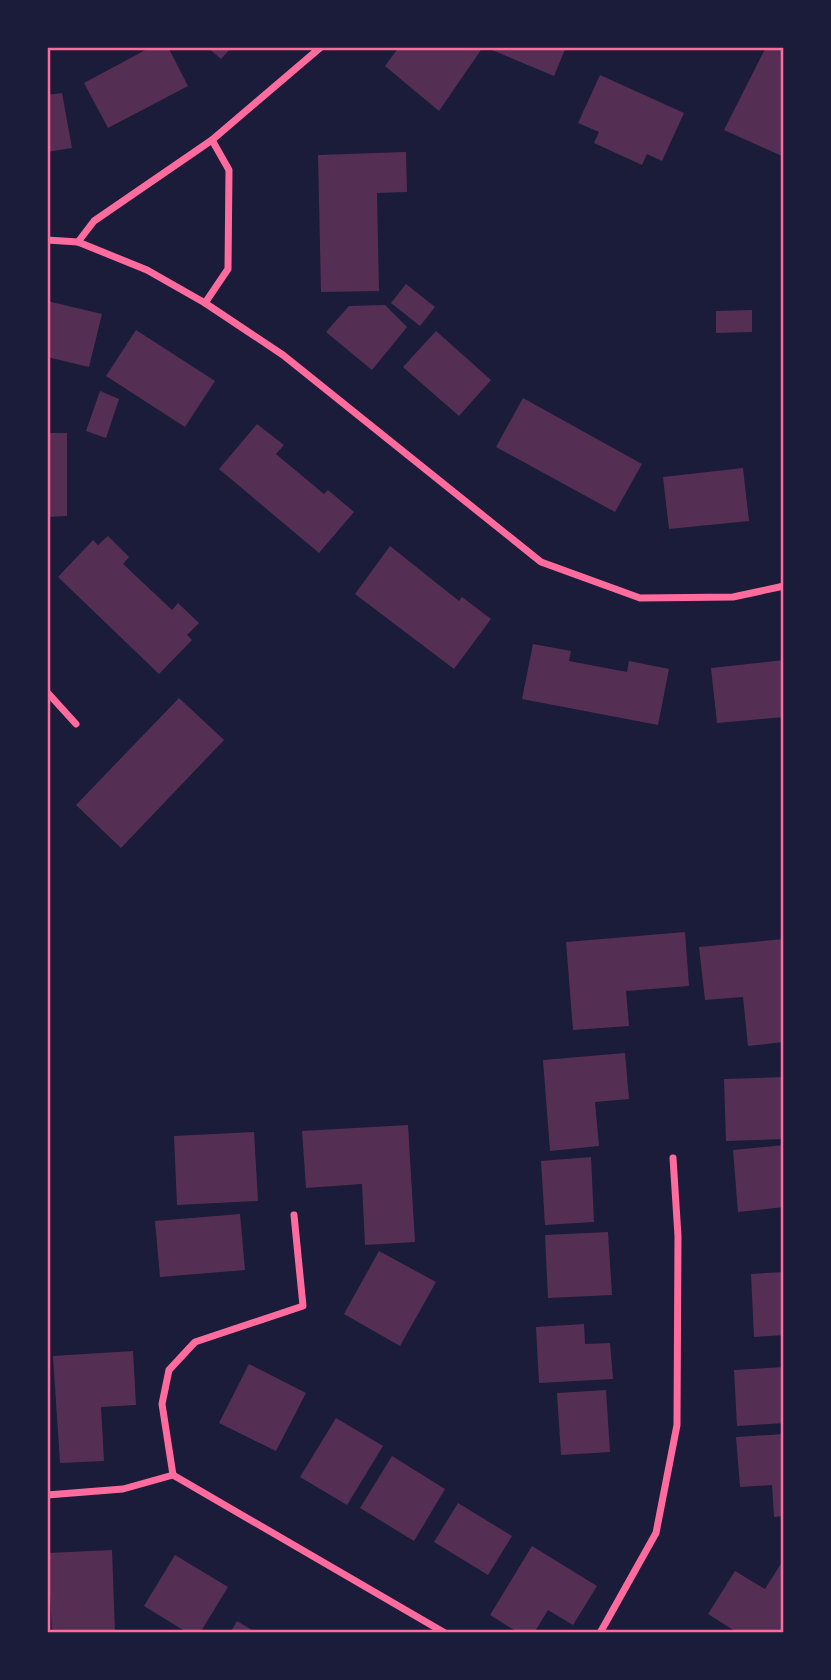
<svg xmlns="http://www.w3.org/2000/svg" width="831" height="1680" font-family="'Work Sans',sans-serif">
  <rect width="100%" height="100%" fill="#1b1b3a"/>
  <g fill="#542f53">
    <polygon points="151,47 168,47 188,86 108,128 84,83"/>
    <polygon points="207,47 232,47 221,59"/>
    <polygon points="399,47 483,47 439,111 385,66"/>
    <polygon points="485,47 566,47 554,76"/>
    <polygon points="766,47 784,47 784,157 724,130"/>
    <polygon points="600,75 684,113 662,161 647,154 642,165 594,143 599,132 578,123"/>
    <polygon points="62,93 72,148 47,152 47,95"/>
    <polygon points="406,152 407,192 377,193 379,291 321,292 318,155"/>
    <polygon points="406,284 435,307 420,326 391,303"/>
    <polygon points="47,301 102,314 89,367 47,357"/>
    <polygon points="385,305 407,327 372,370 326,332 349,306"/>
    <polygon points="752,310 752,332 716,333 716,311"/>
    <polygon points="136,330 215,381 185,427 106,376"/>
    <polygon points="436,331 491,380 459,416 403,367"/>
    <polygon points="100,391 119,399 106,438 86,431"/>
    <polygon points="523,398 642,464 615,512 496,447"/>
    <polygon points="257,424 284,445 276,454 324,494 328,490 354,512 319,553 219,469"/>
    <polygon points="47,433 67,433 67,516 47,517"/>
    <polygon points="743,468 749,521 669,529 663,477"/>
    <polygon points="108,536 129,557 123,564 172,610 178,603 199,623 187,635 192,640 159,674 58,577 93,540 98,545"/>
    <polygon points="390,546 459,601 462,597 491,619 454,669 355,594"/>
    <polygon points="533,644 571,651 569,661 627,672 629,661 669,669 658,725 522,699"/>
    <polygon points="784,660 784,717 717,723 711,668"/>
    <polygon points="179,698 224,740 121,848 76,805"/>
    <polygon points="685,932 689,986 626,991 629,1026 573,1030 566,942"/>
    <polygon points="784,939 784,1042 748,1046 743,997 705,1000 699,947"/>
    <polygon points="625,1053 629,1099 595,1102 599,1146 550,1151 543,1060"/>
    <polygon points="784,1077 784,1139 726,1141 724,1079"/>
    <polygon points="408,1125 415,1242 365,1245 362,1184 306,1188 302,1131"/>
    <polygon points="254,1132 258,1201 177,1205 174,1136"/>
    <polygon points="784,1145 784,1207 738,1212 733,1150"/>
    <polygon points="591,1157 594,1222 545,1225 541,1161"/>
    <polygon points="240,1214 245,1270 160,1277 155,1221"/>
    <polygon points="608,1232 612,1295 548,1298 545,1235"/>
    <polygon points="379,1251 436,1282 400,1346 344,1314"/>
    <polygon points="784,1272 784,1335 754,1337 751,1274"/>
    <polygon points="584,1324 585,1344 610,1343 613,1379 539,1383 536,1327"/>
    <polygon points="133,1351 136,1405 101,1407 104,1461 60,1463 53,1356"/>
    <polygon points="249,1364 306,1393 276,1451 219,1423"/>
    <polygon points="784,1367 784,1423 737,1426 734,1370"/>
    <polygon points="606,1390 610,1452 561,1455 557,1393"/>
    <polygon points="336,1418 383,1446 347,1505 300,1477"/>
    <polygon points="784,1434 784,1516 774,1517 772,1485 740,1487 736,1437"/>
    <polygon points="392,1456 445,1489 414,1541 360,1508"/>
    <polygon points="458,1503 512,1536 488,1575 434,1542"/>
    <polygon points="532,1546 597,1586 573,1625 548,1610 534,1633 519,1633 490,1615"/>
    <polygon points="112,1550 115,1633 52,1633 48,1553"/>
    <polygon points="175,1555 228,1587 200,1633 188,1633 144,1606"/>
    <polygon points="784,1559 784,1633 738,1633 708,1614 735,1571 765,1589"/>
    <polygon points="237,1621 257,1633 230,1633"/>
  </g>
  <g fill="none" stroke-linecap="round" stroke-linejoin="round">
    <g stroke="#ff6b9d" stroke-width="7">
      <polyline points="47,240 78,242 147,270 205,303 283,355 541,562 640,598 733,597 784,586"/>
      <polyline points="78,242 94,221 212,140 321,47"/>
      <polyline points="205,303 228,269 229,170 212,140"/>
      <polyline points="47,692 76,724"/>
      <polyline points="173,1475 162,1404 169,1370 195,1342 303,1306 294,1215"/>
      <polyline points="47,1495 123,1489 173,1475 445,1633"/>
      <polyline points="600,1633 656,1533 677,1425 678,1236 673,1158"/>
    </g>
  </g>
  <rect width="831" height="1680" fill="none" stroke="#1b1b3a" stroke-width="98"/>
  <rect x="49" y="49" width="733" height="1582" fill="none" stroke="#ff6b9d" stroke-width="2.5"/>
</svg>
